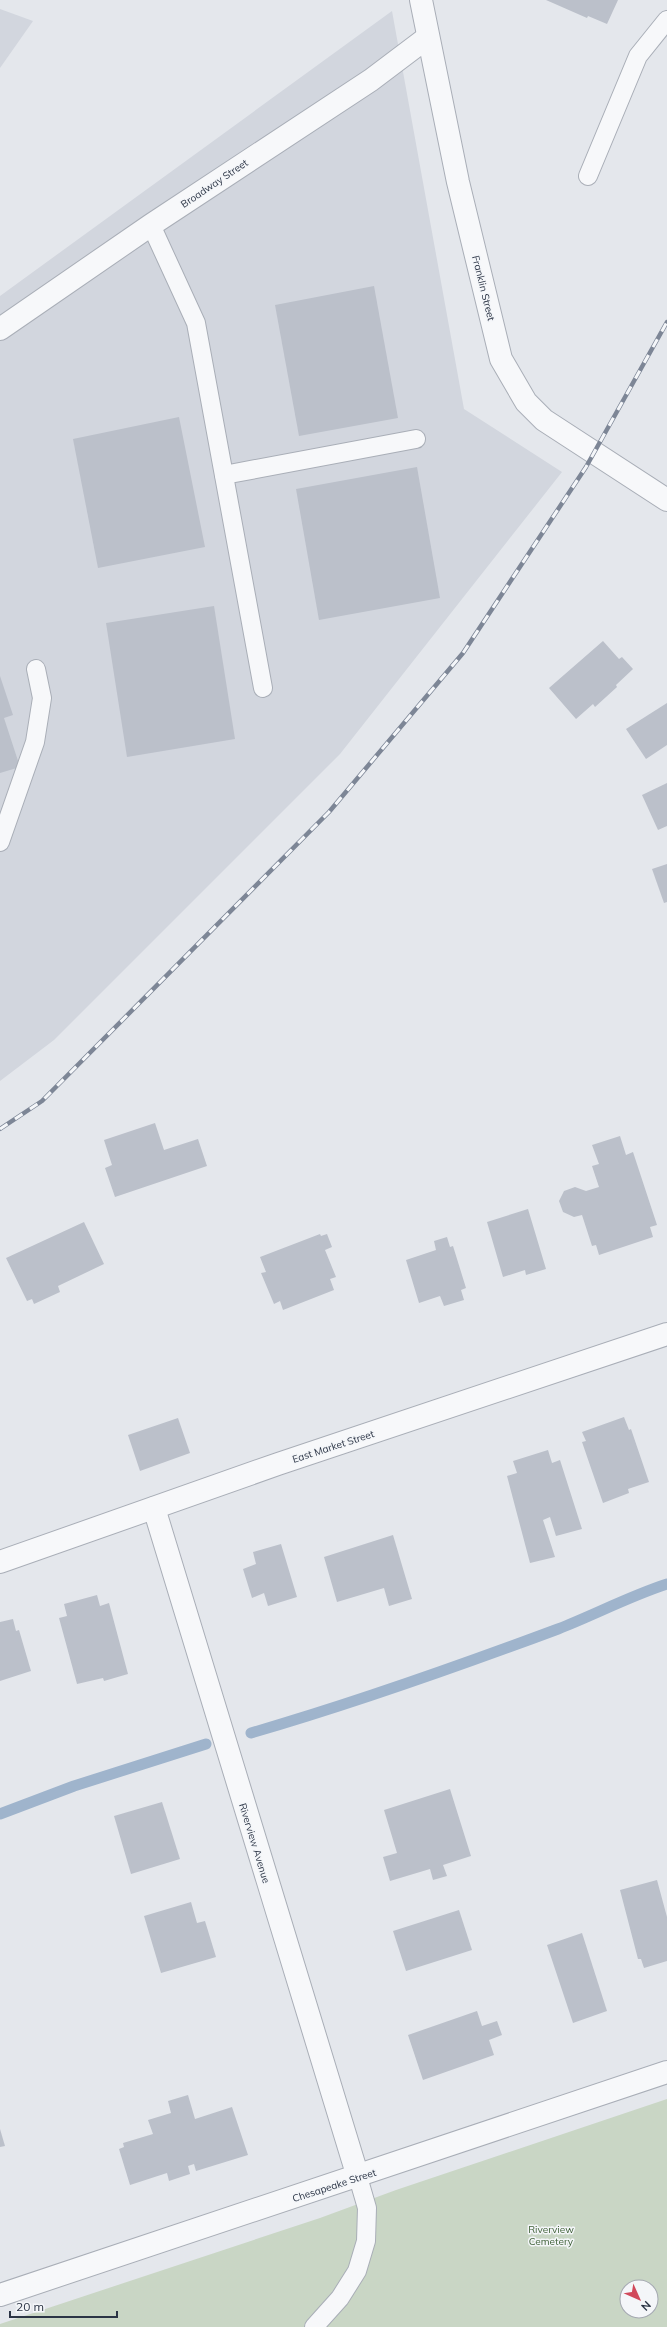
<svg xmlns="http://www.w3.org/2000/svg" width="667" height="2327" font-family="Mulish,sans-serif">
  <rect width="100%" height="100%" fill="#e4e7ec"/>
  <g fill="#d2d6de">
    <polygon points="0,9 33,21 0,68"/>
    <polygon points="392,11 464,409 562,472 340,754 54,1040 0,1081 0,296"/>
  </g>
  <path fill="#c9d6c5" fill-rule="evenodd" d="M667 2099V2327H0V2324L320 2218 396 2190ZM627 2287H651V2311H627Z"/>
  <g fill="none" stroke-linecap="round" stroke-linejoin="round">
    <g stroke="#9fb4cc" stroke-width="11">
      <path d="M251 1733C355 1703 456 1667 558 1629 594 1615 630 1596 667 1584"/>
      <polyline points="0,1814 74,1786 206,1744"/>
    </g>
  </g>
  <g fill="#bbc0ca">
    <polygon points="546,0 618,0 607,24 588,16 587,18"/>
    <polygon points="374,286 398,418 299,436 275,305"/>
    <polygon points="179,417 205,547 98,568 73,439"/>
    <polygon points="417,467 440,598 319,620 296,489"/>
    <polygon points="214,606 235,739 127,757 106,623"/>
    <polygon points="603,641 619,659 622,657 633,669 616,685 617,687 595,707 593,704 576,719 549,688"/>
    <polygon points="0,676 13,715 4,718 20,767 0,773"/>
    <polygon points="667,703 667,745 646,759 626,729"/>
    <polygon points="667,783 667,826 658,830 642,795"/>
    <polygon points="667,864 667,902 664,903 652,869"/>
    <polygon points="155,1123 164,1150 198,1139 207,1166 115,1197 105,1168 112,1165 104,1140"/>
    <polygon points="620,1136 626,1155 633,1152 657,1225 650,1227 653,1237 599,1255 596,1245 592,1246 582,1215 574,1217 563,1212 559,1201 564,1191 575,1187 586,1191 599,1187 592,1166 599,1164 592,1145"/>
    <polygon points="528,1209 546,1269 526,1275 525,1270 503,1277 487,1222"/>
    <polygon points="84,1222 104,1264 58,1286 60,1292 34,1304 32,1299 27,1301 6,1258"/>
    <polygon points="320,1234 321,1236 327,1234 332,1247 325,1250 336,1277 330,1279 334,1290 283,1310 280,1301 274,1304 261,1273 266,1272 260,1257"/>
    <polygon points="447,1237 450,1247 453,1246 466,1288 461,1290 464,1300 444,1306 440,1296 419,1303 406,1260 436,1250 434,1241"/>
    <polygon points="624,1417 629,1430 631,1429 649,1482 628,1489 629,1493 603,1503 582,1442 586,1441 582,1432"/>
    <polygon points="178,1418 190,1453 140,1471 128,1435"/>
    <polygon points="548,1450 552,1463 560,1460 582,1529 556,1536 550,1517 543,1520 555,1557 530,1563 507,1476 517,1473 513,1461"/>
    <polygon points="393,1535 412,1599 389,1606 384,1588 337,1602 324,1557"/>
    <polygon points="281,1544 297,1597 268,1606 264,1593 252,1598 243,1569 256,1564 253,1552"/>
    <polygon points="97,1595 100,1606 109,1603 128,1674 104,1681 103,1678 77,1684 59,1618 67,1616 64,1604"/>
    <polygon points="13,1619 16,1631 19,1630 31,1671 0,1681 0,1622"/>
    <polygon points="450,1789 471,1856 443,1865 447,1876 433,1880 430,1869 390,1881 383,1857 397,1853 384,1810"/>
    <polygon points="162,1802 180,1859 131,1874 114,1816"/>
    <polygon points="657,1880 667,1917 667,1961 644,1968 641,1959 638,1959 620,1890"/>
    <polygon points="191,1902 197,1923 205,1921 216,1957 161,1973 144,1916"/>
    <polygon points="459,1910 472,1950 406,1971 393,1931"/>
    <polygon points="582,1933 607,2011 573,2023 547,1945"/>
    <polygon points="477,2011 482,2026 497,2021 502,2035 489,2040 494,2055 423,2080 408,2035"/>
    <polygon points="188,2095 195,2119 232,2107 248,2155 196,2171 194,2164 188,2166 190,2174 169,2181 167,2173 130,2185 119,2149 124,2147 123,2143 153,2134 148,2120 171,2113 168,2101"/>
    <polygon points="0,2129 5,2146 0,2147"/>
  </g>
  <g fill="none" stroke-linecap="round" stroke-linejoin="round">
    <defs>
      <g id="service">
        <polyline points="588,176 638,56 667,20"/>
        <polyline points="151,225 196,323 263,688"/>
        <polyline points="224,475 416,439"/>
        <polyline points="0,842 35,742 42,698 36,669"/>
        <polyline points="314,2327 340,2298 357,2271 366,2241 367,2208 358,2177"/>
      </g>
      <g id="minor">
        <polyline points="421,0 458,182 501,359 526,402 544,420 667,500"/>
        <polyline points="0,329 151,225 371,80 428,37"/>
        <polyline points="154,1508 358,2177"/>
        <polyline points="0,1562 278,1464 667,1334"/>
        <polyline points="0,2295 667,2072"/>
      </g>
    </defs>
    <use href="#service" stroke="#a9aeb7" stroke-width="20"/>
    <use href="#minor" stroke="#a9aeb7" stroke-width="24"/>
    <use href="#service" stroke="#f7f8fa" stroke-width="18"/>
    <use href="#minor" stroke="#f7f8fa" stroke-width="22"/>
    <defs>
      <polyline id="rail" points="0,1129 42,1101 329,812 463,653 586,467 667,322"/>
    </defs>
    <use href="#rail" stroke="#7d8696" stroke-width="4.5"/>
    <use href="#rail" stroke="#f4f6f9" stroke-width="3" stroke-dasharray="9" stroke-linecap="butt"/>
  </g>
  <g text-anchor="middle" stroke-width="3" stroke-linejoin="round" paint-order="stroke">
    <g font-size="10" fill="#2b3445" stroke="#f4f6f9">
      <text transform="translate(214 183) rotate(-34)" y="4">Broadway Street</text>
      <text transform="translate(484 288) rotate(76)" y="4">Franklin Street</text>
      <text transform="translate(333 1446) rotate(-18)" y="4">East Market Street</text>
      <text transform="translate(255 1843) rotate(73)" y="4">Riverview Avenue</text>
      <text transform="translate(334 2185) rotate(-18)" y="4">Chesapeake Street</text>
    </g>
    <g font-size="10" fill="#3f6138" stroke="#f4f6f9">
      <text x="551" y="2233">Riverview<tspan x="551" dy="12">Cemetery</tspan></text>
    </g>
  </g>
  <g transform="translate(639 2299) rotate(135)"><circle r="19" fill="#f4f6f9" stroke="#a4a8b1"/>
  <path d="M0-3L7 15L0 10L-7 15Z" fill="#d1495b"/>
  <text y="-6" font-size="11" font-weight="bold" text-anchor="middle" fill="#2b3445">N</text>
  </g>
  <path d="M10 2311v6h107v-6" fill="none" stroke="#2b3445" stroke-width="2"/>
  <text x="16" y="2311" font-size="12" fill="#2b3445" stroke="#f4f6f9" stroke-width="3" paint-order="stroke">20 m</text>
</svg>
